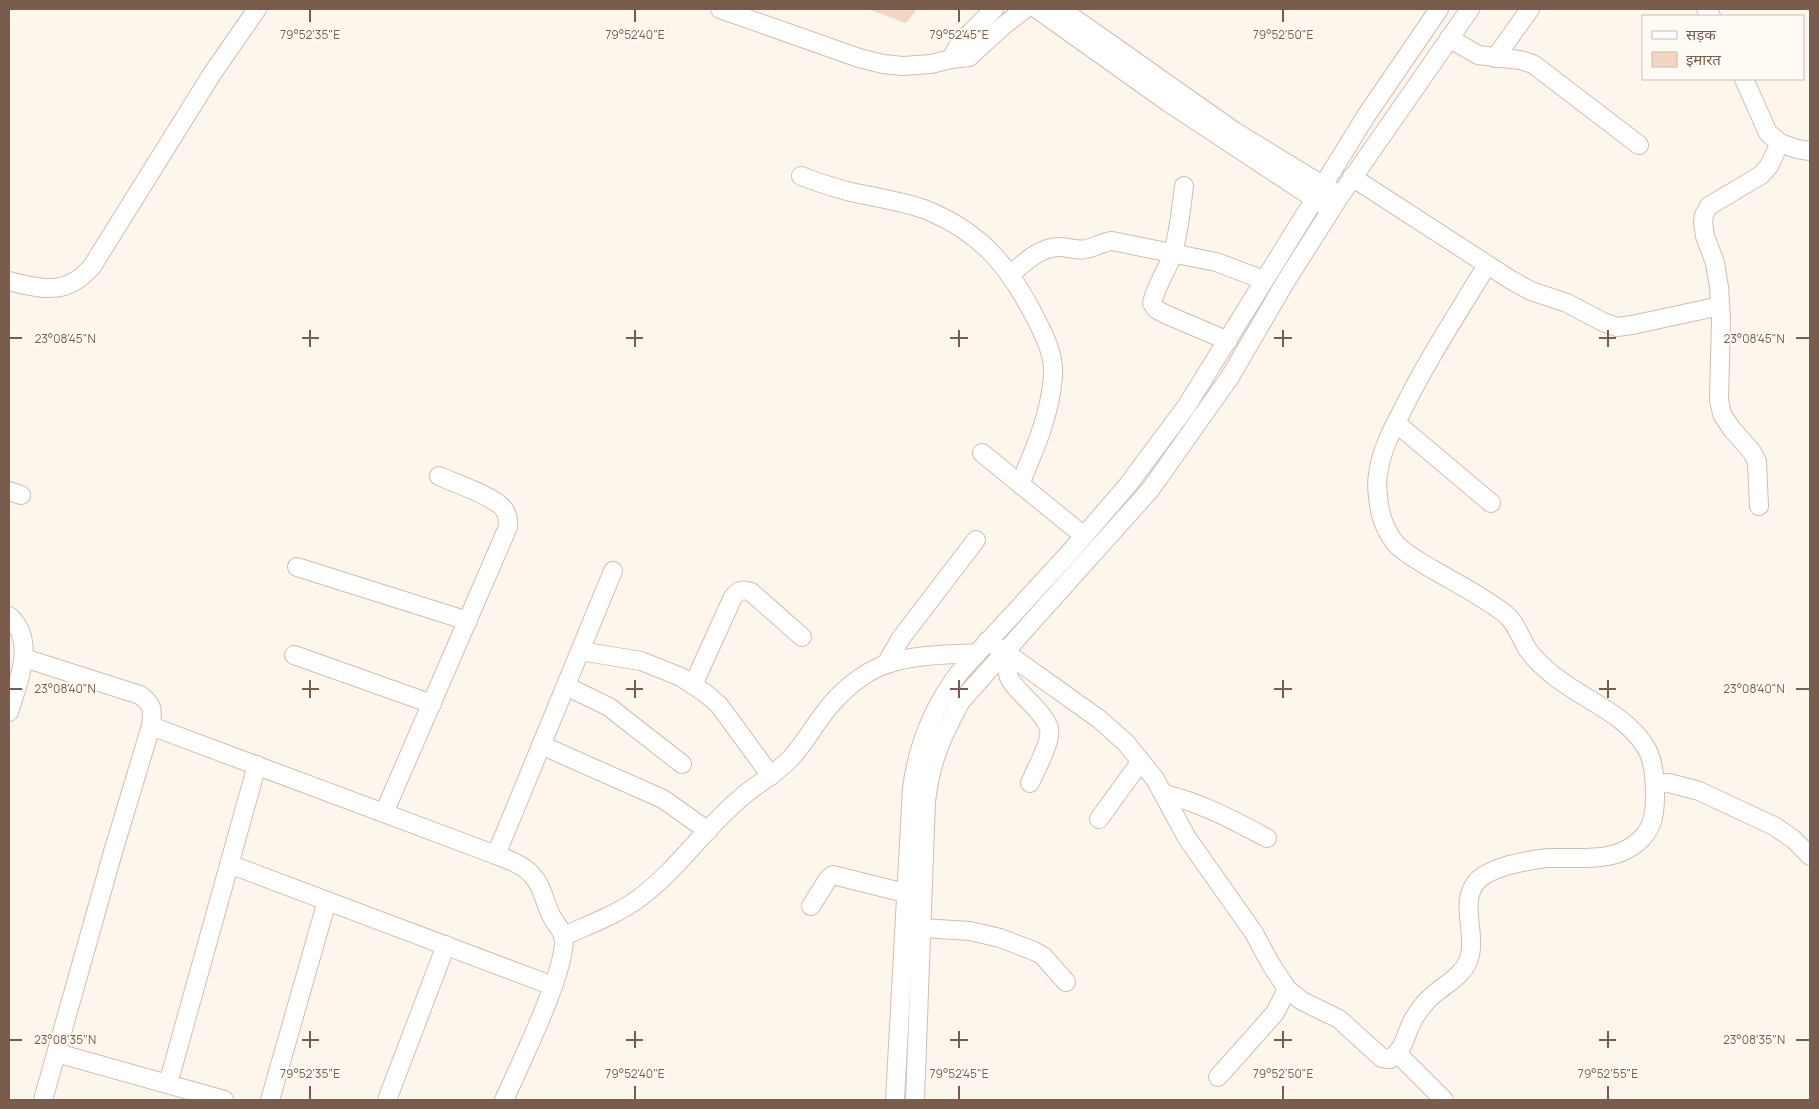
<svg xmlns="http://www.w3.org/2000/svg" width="1819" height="1109" font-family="Manrope,'Noto Sans Devanagari',sans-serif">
  <rect width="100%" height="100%" fill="#fdf6ec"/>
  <polygon fill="#f3d5c3" points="868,9 917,9 906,23"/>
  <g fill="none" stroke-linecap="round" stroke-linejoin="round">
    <defs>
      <g id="minor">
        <polyline points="720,9 859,58 883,64 903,66 931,64 951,59 969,57 1003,26 1025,9"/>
        <polyline points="1037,9 1169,103 1324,205"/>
        <polyline points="1061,9 1234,131 1332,191"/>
        <polyline points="1706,9 1711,16"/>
        <polyline points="1449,38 1478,55 1520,60 1533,64 1639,145"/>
        <polyline points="1495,58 1530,9"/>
        <polyline points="951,59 960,43 994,9"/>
        <polyline points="1744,79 1768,133 1780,143 1797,149 1810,151"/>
        <path d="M801 176C817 182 834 188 851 192 877 198 904 201 929 211 983 234 1010 268 1036 319 1045 337 1054 354 1053 376 1050 415 1035 449 1020 484"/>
        <polyline points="1352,177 1511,280 1531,291 1567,303 1603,322 1617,327 1632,325 1720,306"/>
        <path d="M1184 186C1181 210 1179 233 1172 256 1166 272 1156 286 1152 303L1156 309 1165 314 1228 341"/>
        <path d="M1011 274C1026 261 1041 246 1062 247 1070 248 1079 251 1086 249 1096 247 1103 242 1112 241L1216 262 1264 280"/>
        <path d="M9 281C29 286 56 294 75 281 81 278 86 272 91 268L212 74 257 9"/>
        <polyline points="1396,423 1491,503"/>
        <polyline points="982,453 1084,536"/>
        <polyline points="9,491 21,495"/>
        <polyline points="1759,506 1757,462 1752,452 1731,428 1722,414 1719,400 1721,319 1719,287 1715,263 1705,236 1703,222 1704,215 1709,206 1761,175 1769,166 1780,143"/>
        <polyline points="297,567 468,621"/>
        <path d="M9 616C37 641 18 682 9 712"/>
        <path d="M987 641 1005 652 1099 719 1126 743 1155 779 1187 838 1254 933 1270 963 1287 989 1302 1001 1339 1019 1382 1058 1390 1059C1404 1050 1405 1036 1412 1022 1415 1015 1420 1009 1425 1003 1439 986 1465 978 1470 955 1476 930 1458 900 1479 879 1487 872 1499 868 1509 865 1522 862 1535 859 1548 858 1581 857 1619 864 1643 837 1654 825 1655 810 1655 795 1655 780 1654 759 1645 746 1624 712 1577 697 1548 671 1541 665 1533 657 1528 650 1520 638 1517 623 1504 613 1482 596 1456 583 1432 569 1419 561 1405 554 1395 543 1385 530 1379 513 1378 496 1377 489 1377 480 1378 474 1381 451 1392 430 1402 411 1427 360 1458 313 1487 265"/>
        <polyline points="580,651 641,661 681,677 705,693 719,705 771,776"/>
        <polyline points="294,655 432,704"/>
        <path d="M24 658 140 695C153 705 153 709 151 726L113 852 43 1100"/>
        <path d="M1015 659C1012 663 1008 668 1008 673 1008 687 1045 710 1049 729 1052 741 1035 771 1030 783"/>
        <polyline points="886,664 901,638 976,540"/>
        <path d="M693 685 733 597C739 590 742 589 751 592L802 637"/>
        <polyline points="566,686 609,707 682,764"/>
        <path d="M151 726 496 855C507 859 524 865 532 875 542 885 544 900 550 913 553 921 561 928 563 936 571 961 517 1071 504 1100"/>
        <polyline points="541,745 663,799 708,831"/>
        <polyline points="1655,789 1657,784 1669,783 1699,791 1774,826 1793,839 1810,856"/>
        <path d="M1164 794C1202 803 1233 820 1267 838"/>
        <path d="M384 813 508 527C508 520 508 514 503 508 492 495 456 484 439 476"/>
        <polyline points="1099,819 1141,761"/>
        <polyline points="496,855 613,571"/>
        <polyline points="229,864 553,986"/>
        <polyline points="811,906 828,879 833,875 905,893"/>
        <polyline points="921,928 970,931 1000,938 1034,951 1043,956 1066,982"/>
        <path d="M564 936C588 925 616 915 638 899 675 872 701 833 735 803 752 786 774 776 791 758 804 744 813 727 825 712 839 693 863 672 887 664 915 654 947 655 977 653"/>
        <polyline points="57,1053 224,1100"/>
        <polyline points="1398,1054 1444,1100"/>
        <polyline points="1218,1077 1275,1013 1287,989"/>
        <polyline points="168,1084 257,765"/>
        <polyline points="270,1100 327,901"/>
        <polyline points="387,1100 446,945"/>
        <path d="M895 1100 912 788C918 745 933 707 959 673L1071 551 1127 486 1186 407 1366 116 1439 9"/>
        <path d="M915 1100 926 801C931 760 942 736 961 701L1150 490 1230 377 1286 281 1340 196 1470 9"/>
      </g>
    </defs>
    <use href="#minor" stroke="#d1beb0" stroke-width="20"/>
    <use href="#minor" stroke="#fff" stroke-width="18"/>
  </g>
  <path fill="none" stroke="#7a5c4d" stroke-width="2" d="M310 10V22M635 10V22M959 10V22M1283 10V22M310 330V347M635 330V347M959 330V347M1283 330V347M1608 330V347M10 338H22M302 338H319M626 338H643M950 338H968M1274 338H1292M1599 338H1616M1796 338H1809M310 680V698M635 680V698M959 680V698M1283 680V698M1608 680V698M10 689H22M302 689H319M626 689H643M950 689H968M1274 689H1292M1599 689H1616M1796 689H1809M310 1031V1048M635 1031V1048M959 1031V1048M1283 1031V1048M1608 1031V1048M10 1040H22M302 1040H319M626 1040H643M950 1040H968M1274 1040H1292M1599 1040H1616M1796 1040H1809M310 1086V1099M635 1086V1099M959 1086V1099M1283 1086V1099M1608 1086V1099"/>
  <g font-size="12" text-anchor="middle" fill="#7a5c4d" stroke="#fffaf3" stroke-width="4" stroke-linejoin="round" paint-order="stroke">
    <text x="310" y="39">79°52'35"E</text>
    <text x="635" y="39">79°52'40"E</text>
    <text x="959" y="39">79°52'45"E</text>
    <text x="1283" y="39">79°52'50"E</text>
    <text x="65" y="343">23°08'45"N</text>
    <text x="1754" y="343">23°08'45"N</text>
    <text x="65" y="693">23°08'40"N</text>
    <text x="1754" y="693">23°08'40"N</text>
    <text x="65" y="1044">23°08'35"N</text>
    <text x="1754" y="1044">23°08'35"N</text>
    <text x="310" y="1078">79°52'35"E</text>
    <text x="635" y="1078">79°52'40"E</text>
    <text x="959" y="1078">79°52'45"E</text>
    <text x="1283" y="1078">79°52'50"E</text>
    <text x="1608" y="1078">79°52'55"E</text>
  </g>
  <rect width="1819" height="1109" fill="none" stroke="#7a5c4d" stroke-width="20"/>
  <rect x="1642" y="15" width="162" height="65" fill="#fffaf3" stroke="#cabbb1"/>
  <rect x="1652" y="31" width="25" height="8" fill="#ffffff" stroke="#cabbb1"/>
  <text x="1686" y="40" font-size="15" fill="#7a5c4d">सड़क</text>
  <rect x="1652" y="52" width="25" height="15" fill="#f3d5c3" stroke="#cabbb1"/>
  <text x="1686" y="65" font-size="15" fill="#7a5c4d">इमारत</text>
</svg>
